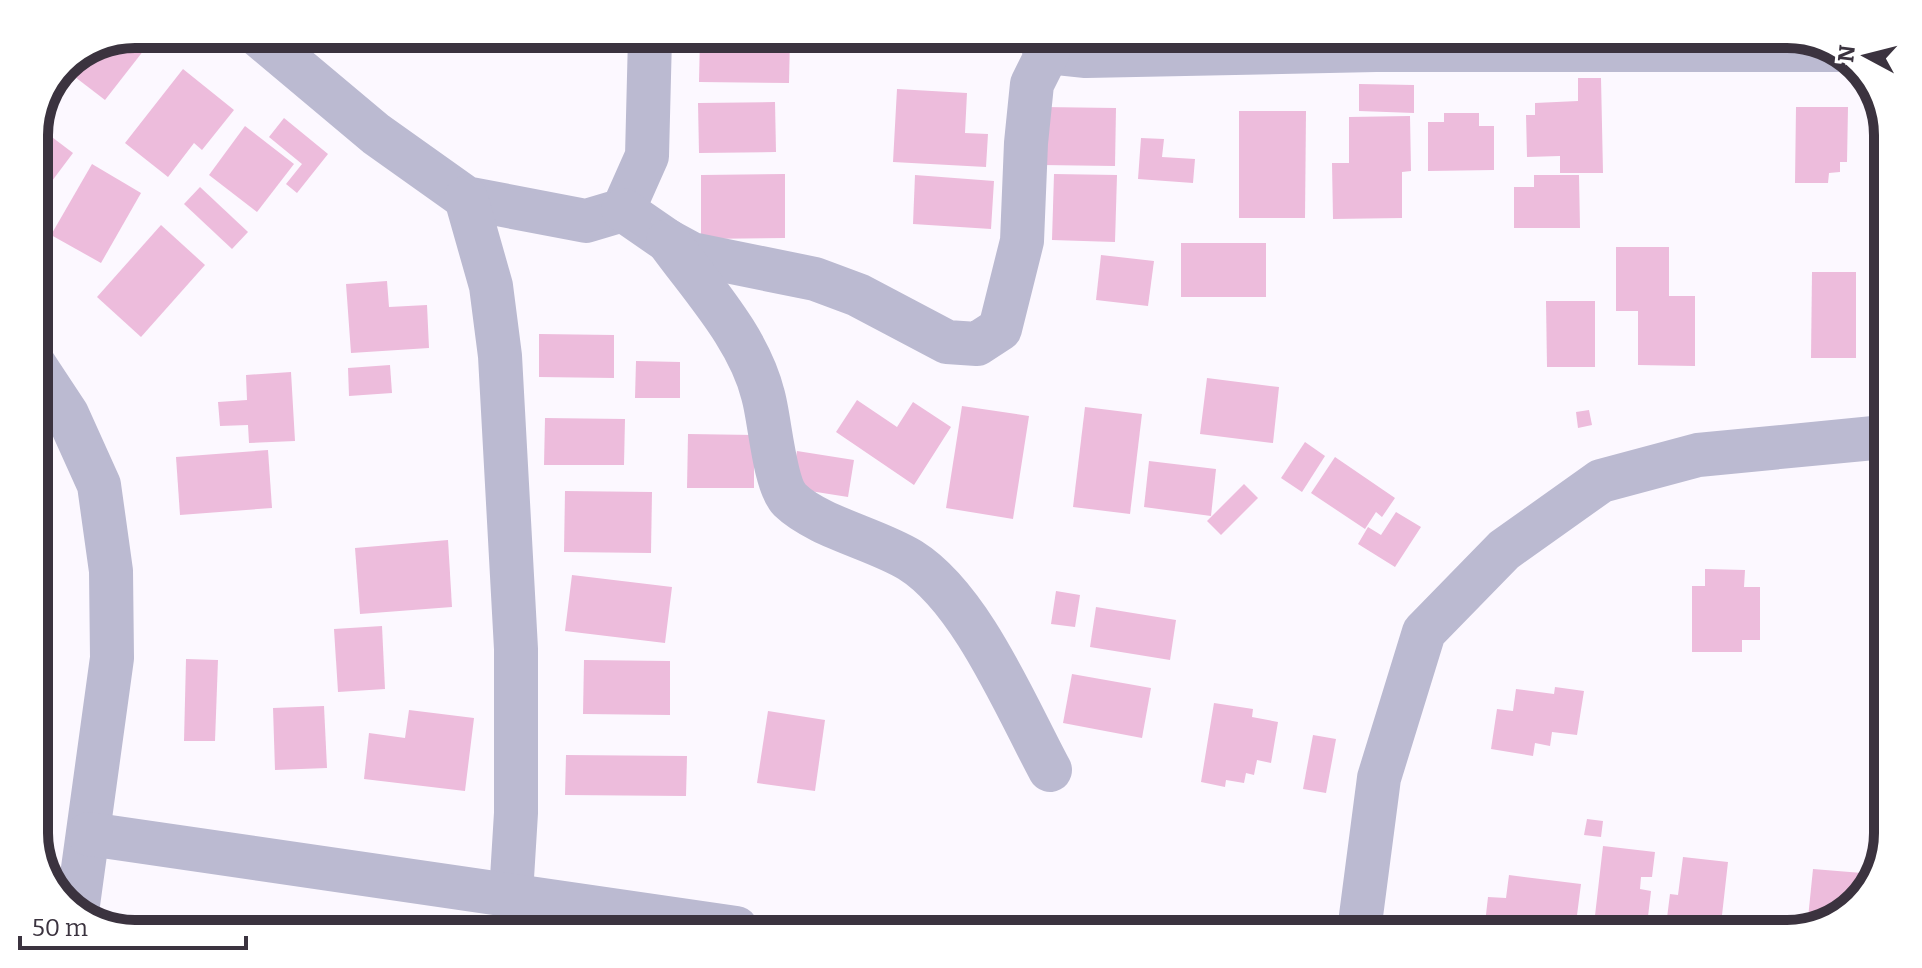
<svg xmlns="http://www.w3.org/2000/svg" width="1922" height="968" font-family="Bitter,serif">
  <rect width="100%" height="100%" fill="#fcf8ff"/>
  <g fill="#edbcdc">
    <polygon points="135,34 143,34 151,41 105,100 62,67 64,63"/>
    <polygon points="700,37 790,38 789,83 699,82"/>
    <polygon points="183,69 234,110 202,150 194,143 168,177 125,143"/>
    <polygon points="1578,78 1601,78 1603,173 1560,173 1560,156 1527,157 1526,115 1535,115 1535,103 1578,101"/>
    <polygon points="1359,84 1414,85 1414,113 1359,111"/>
    <polygon points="897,89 967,93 965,133 988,134 986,167 893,162"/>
    <polygon points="775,102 776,152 699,153 698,103"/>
    <polygon points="1043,107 1116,108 1115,166 1042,165"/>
    <polygon points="1796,107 1848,107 1847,162 1840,162 1840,172 1829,173 1828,183 1795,183"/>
    <polygon points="1239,111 1306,111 1305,218 1239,218"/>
    <polygon points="1444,113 1479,113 1479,126 1494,126 1494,170 1428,171 1428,122 1444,122"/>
    <polygon points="1883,113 1888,129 1887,158 1882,158"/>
    <polygon points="1410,116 1411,171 1402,172 1402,218 1333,219 1332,163 1349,163 1349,117"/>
    <polygon points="284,118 328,154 297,193 286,184 302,164 269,137"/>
    <polygon points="36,125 73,153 34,205 34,129"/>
    <polygon points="245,126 294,164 257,212 209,175"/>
    <polygon points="1141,138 1164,139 1162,157 1195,159 1193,183 1138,179"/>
    <polygon points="92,164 141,193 101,263 51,235"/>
    <polygon points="785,174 785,238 701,239 701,175"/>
    <polygon points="1054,174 1117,175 1115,242 1052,240"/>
    <polygon points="915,175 994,181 991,229 913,224"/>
    <polygon points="1534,175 1579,175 1580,228 1514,228 1514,187 1534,187"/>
    <polygon points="200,187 248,232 232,249 184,204"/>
    <polygon points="161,225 205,265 141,337 97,297"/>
    <rect x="1181" y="243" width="85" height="54"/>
    <polygon points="1616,247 1669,247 1669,296 1695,296 1695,366 1638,365 1638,311 1616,311"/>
    <polygon points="1101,255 1154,261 1148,306 1096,300"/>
    <polygon points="1812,272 1856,272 1856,358 1811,358"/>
    <polygon points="387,281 389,307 427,305 429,348 351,353 346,284"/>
    <polygon points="1546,301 1595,301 1595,367 1547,367"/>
    <polygon points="539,334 614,335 614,378 539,377"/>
    <polygon points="636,361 680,362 680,398 635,398"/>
    <polygon points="390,365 392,393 349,396 348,368"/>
    <polygon points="291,372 295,441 249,443 248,425 220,426 218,402 247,400 246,375"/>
    <polygon points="1207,378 1279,387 1273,443 1200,434"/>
    <polygon points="857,400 897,427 913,402 951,427 914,485 836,432"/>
    <polygon points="962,406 1029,416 1013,519 946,508"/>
    <polygon points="1085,407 1142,414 1130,514 1073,507"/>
    <polygon points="1589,410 1592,425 1578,428 1576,412"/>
    <polygon points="545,418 625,419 624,465 544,465"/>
    <polygon points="688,434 754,435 754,488 687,488"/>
    <polygon points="1305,442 1325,456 1302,492 1281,478"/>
    <polygon points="268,450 272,508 180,515 176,457"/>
    <polygon points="797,451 854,460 848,497 791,488"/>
    <polygon points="1335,457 1395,498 1382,517 1376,512 1365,529 1311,493"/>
    <polygon points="1149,461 1216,469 1211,516 1144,507"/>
    <polygon points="1244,484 1258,498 1221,535 1207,521"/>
    <polygon points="565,491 652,492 651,553 564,552"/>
    <polygon points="1396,512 1421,527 1395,567 1358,544 1368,527 1381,535"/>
    <polygon points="448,540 452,607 360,614 355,548"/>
    <polygon points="1705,569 1745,570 1744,587 1760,587 1760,640 1742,640 1742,652 1692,652 1692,586 1705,586"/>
    <polygon points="572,575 672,587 665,643 565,631"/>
    <polygon points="1056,591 1080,595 1075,627 1051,624"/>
    <polygon points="1096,607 1176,620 1170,660 1090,647"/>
    <polygon points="382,626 385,689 338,692 334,629"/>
    <polygon points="186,659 218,660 215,741 184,741"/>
    <polygon points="584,660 670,661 670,715 583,714"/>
    <polygon points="1072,674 1151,688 1142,738 1063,723"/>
    <polygon points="1555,687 1584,691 1577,735 1552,732 1550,746 1535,743 1533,756 1491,749 1497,709 1513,711 1516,689 1554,694"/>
    <polygon points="1214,703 1253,709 1252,717 1278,722 1271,763 1257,760 1254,775 1246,773 1244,783 1226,780 1225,787 1201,782"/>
    <polygon points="324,706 327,768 275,770 273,708"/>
    <polygon points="409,710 474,718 465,791 364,779 369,733 405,738"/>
    <polygon points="768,711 825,720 815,791 757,783"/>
    <polygon points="1313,735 1336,739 1326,793 1303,789"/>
    <polygon points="566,755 687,756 686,796 565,795"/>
    <polygon points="1587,819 1603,821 1601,837 1584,835"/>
    <polygon points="1603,846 1655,852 1652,877 1641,877 1640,889 1651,891 1647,925 1637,924 1636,933 1593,933"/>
    <polygon points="1683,857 1728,862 1721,924 1667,918 1670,894 1678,895"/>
    <polygon points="1813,869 1862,873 1860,897 1843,917 1807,928"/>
    <polygon points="1509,875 1581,884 1576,923 1561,921 1560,933 1484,932 1488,897 1506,898"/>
  </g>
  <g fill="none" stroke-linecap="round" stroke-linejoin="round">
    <g stroke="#bbbad1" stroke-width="44">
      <polyline points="258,35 376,134 466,198 586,221 623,210 647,156 650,37"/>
      <polyline points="1039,39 1048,52 1086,56 1376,50 1838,50"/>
      <polyline points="466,198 491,286 500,356 516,649 516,813 511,894"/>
      <polyline points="623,210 668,241 692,254 815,279 858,295 947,342 977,344 1000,329 1022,241 1026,143 1032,84 1048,52"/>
      <path d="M668 241C702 288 749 338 763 395 770 419 774 484 790 500 818 527 876 539 910 560 971 598 1016 707 1050 770"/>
      <polyline points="34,364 67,414 99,485 111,571 112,658 77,912"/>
      <polyline points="89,834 736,928"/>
      <polyline points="1359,931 1379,778 1424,632 1504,550 1601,481 1698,455 1884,437"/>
    </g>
  </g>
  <path d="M0 0H1922V968H0ZM135 48H1787A87 87 0 0 1 1874 135V833A87 87 0 0 1 1787 920H135A87 87 0 0 1 48 833V135A87 87 0 0 1 135 48Z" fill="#fff" fill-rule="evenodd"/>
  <path fill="none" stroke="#3b333f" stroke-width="10" d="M135 48H1787A87 87 0 0 1 1874 135V833A87 87 0 0 1 1787 920H135A87 87 0 0 1 48 833V135A87 87 0 0 1 135 48Z"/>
  <g transform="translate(1866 56) rotate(277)" stroke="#ffffff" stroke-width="6" paint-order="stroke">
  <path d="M0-6L14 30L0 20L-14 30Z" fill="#3b333f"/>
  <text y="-12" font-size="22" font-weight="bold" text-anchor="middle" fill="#3b333f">N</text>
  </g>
  <path d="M20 936v12h226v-12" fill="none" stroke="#3b333f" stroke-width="4"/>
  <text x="32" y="936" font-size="24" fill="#3b333f" stroke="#ffffff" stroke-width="6" paint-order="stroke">50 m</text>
</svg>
